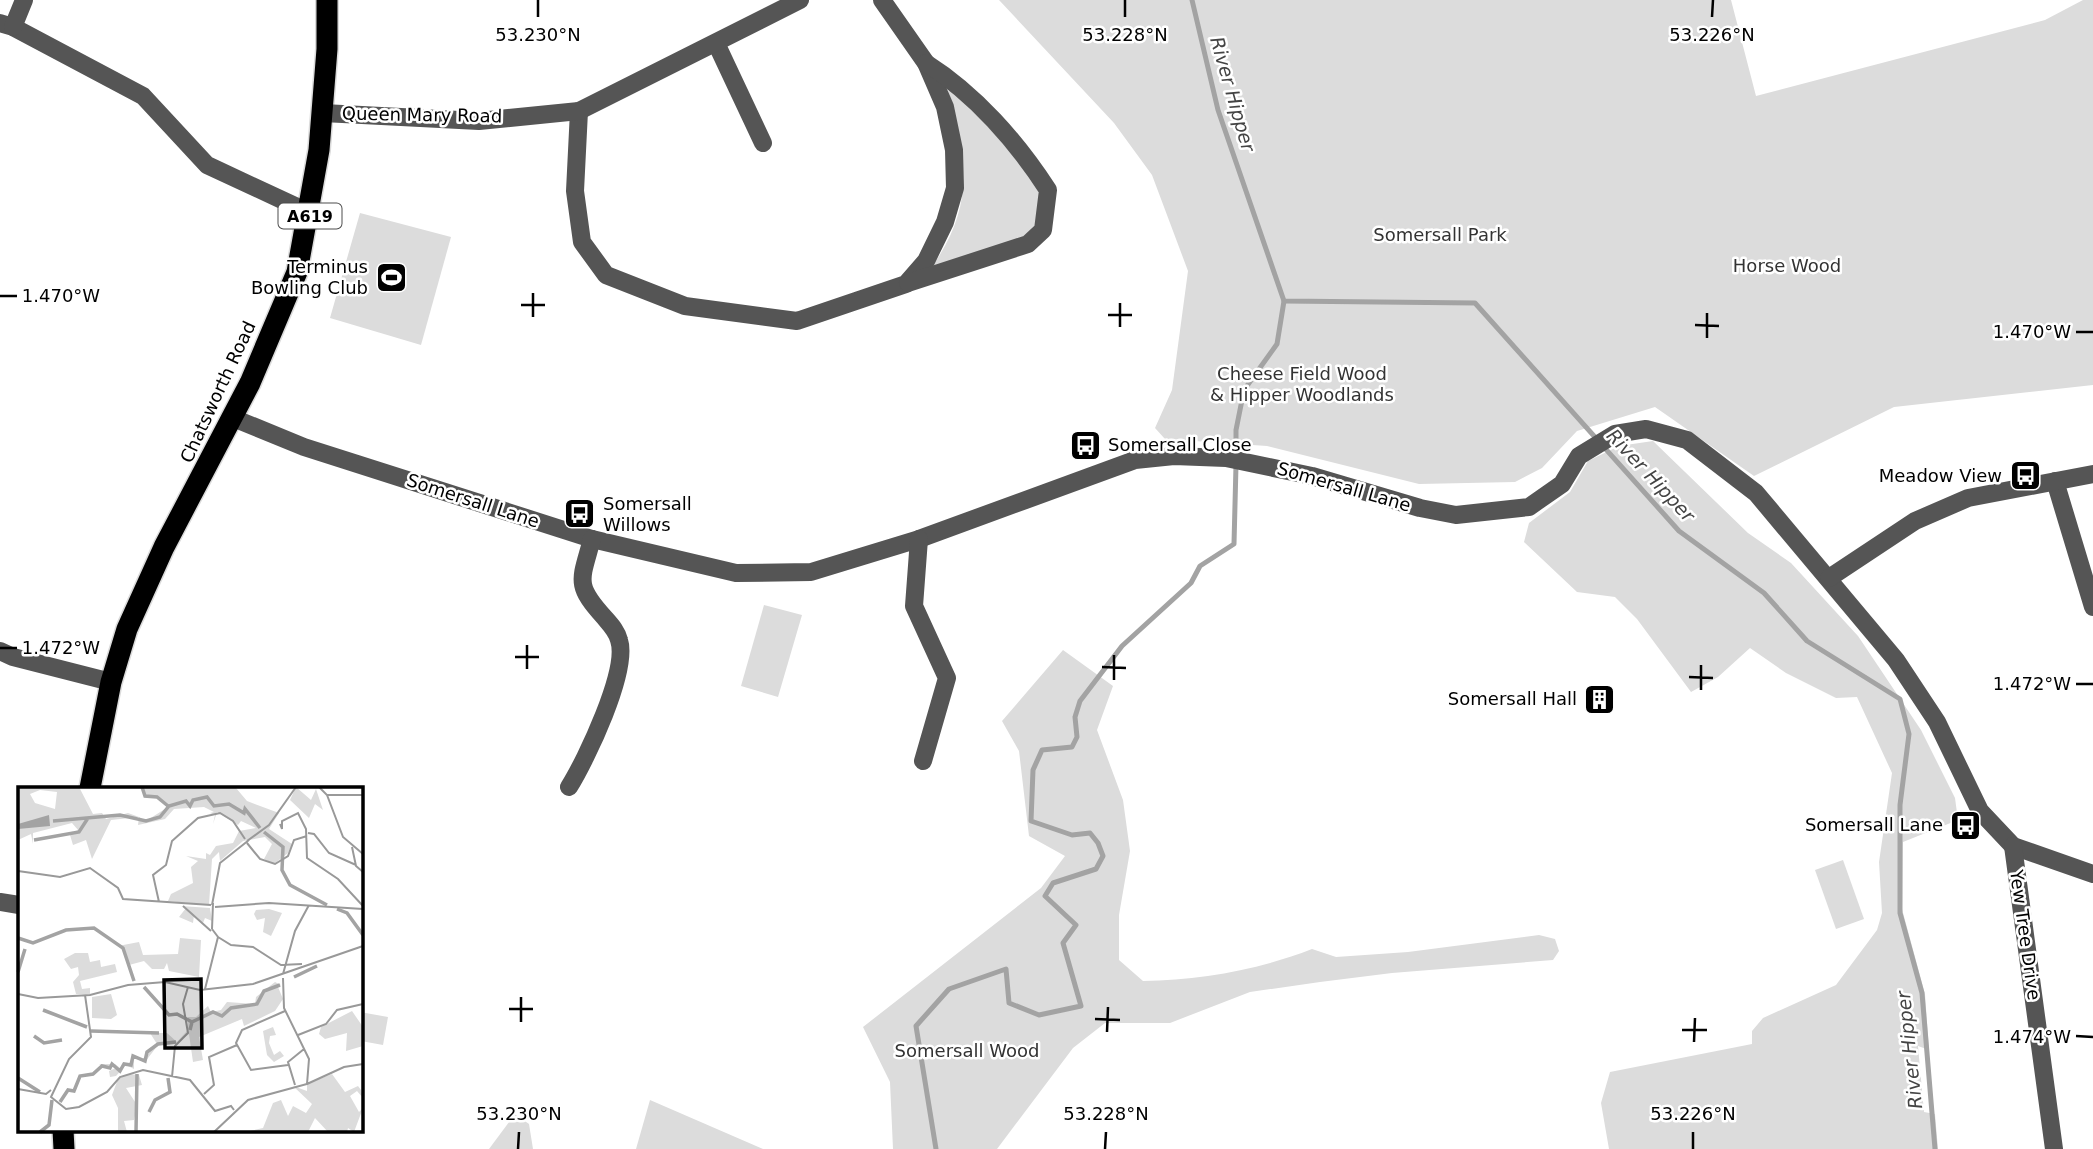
<svg xmlns="http://www.w3.org/2000/svg" width="2093" height="1149" font-family="'DejaVu Sans',sans-serif">
  <rect width="100%" height="100%" fill="#fff"/>
  <g fill="#dcdcdc">
    <polygon points="999,0 1731,0 1756,96 2045,20 2083,0 2093,0 2093,385 1894,407 1754,476 1655,407 1577,431 1542,468 1515,482 1419,484 1267,446 1165,439 1155,428 1172,390 1188,271 1152,175 1114,123"/>
    <path d="M953 88 1033 177 1042 202 1038 223 1025 238 936 270 934 264C975 203 967 159 946 93Z"/>
    <polygon points="360,213 451,237 421,345 330,318"/>
    <polygon points="1653,441 1748,533 1791,563 1858,636 1921,730 1955,798 1958,820 1903,842 1902,909 1925,994 1929,1050 1918,1046 1924,1112 1935,1114 1938,1149 1609,1149 1601,1103 1610,1072 1752,1044 1752,1031 1763,1018 1836,985 1877,930 1882,913 1879,862 1892,773 1857,697 1836,698 1786,673 1750,648 1718,677 1691,692 1637,619 1615,597 1577,592 1524,542 1529,523 1570,492 1588,461 1619,446"/>
    <polygon points="764,605 802,615 778,697 741,686"/>
    <path d="M1063 650 1113 686 1097 730 1123 800 1130 851 1119 915V960L1143 981C1200 980 1258 970 1312 949L1336 957 1408 952 1539 935 1555 939 1559 951 1553 960 1392 973 1320 982 1250 992 1170 1023H1105L1073 1048 997 1149H893L890 1082 863 1027 1041 888 1065 856 1029 836 1019 751 1002 721Z"/>
    <polygon points="1843,860 1864,919 1836,929 1815,870"/>
    <polygon points="360,1012 388,1017 383,1045 361,1041"/>
    <polygon points="650,1100 763,1149 636,1149"/>
    <polygon points="515,1114 529,1124 533,1149 489,1149"/>
  </g>
  <g fill="none" stroke-linecap="round" stroke-linejoin="round">
    <g stroke="#a3a3a3" stroke-width="5">
      <polyline points="1192,0 1218,110 1284,301 1475,303 1679,531 1764,593 1807,641 1900,699 1909,734 1900,805 1900,913 1922,993 1935,1149"/>
      <polyline points="1236,455 1236,430 1244,390 1277,344 1284,301"/>
      <polyline points="936,1149 916,1026 949,989 1006,969 1009,1003 1039,1015 1081,1006 1063,943 1076,925 1045,896 1053,883 1096,869 1103,856 1098,843 1090,833 1072,835 1031,821 1033,770 1042,750 1072,747 1077,737 1075,717 1080,701 1122,646 1191,583 1200,566 1234,544 1236,465"/>
    </g>
    <defs>
      <g id="highway">
        <polyline points="90,788 111,682 127,629 164,547 250,383 297,272 319,150 327,49 327,0"/>
        <polyline points="63,1130 64,1149"/>
      </g>
    </defs>
    <use href="#highway" stroke="#dbdbdb" stroke-width="24"/>
    <g stroke="#555" stroke-width="18">
      <polyline points="0,23 13,27 143,96 207,165 310,213"/>
      <polyline points="13,27 24,0"/>
      <polyline points="716,43 763,143"/>
      <polyline points="579,111 575,191 582,242 606,275 685,306 797,321 906,284 926,261 945,222 955,188 954,150 945,107 926,63 882,0"/>
      <polyline points="323,113 479,121 579,111 800,0"/>
      <path d="M908 283 1028 244 1043 230 1048 190C1017 142 975 94 926 63"/>
      <polyline points="233,418 304,447 592,539 736,573 811,572 919,539 1135,460 1174,456 1226,458 1312,476 1420,508 1456,515 1529,507 1562,484 1579,456 1615,434 1646,429 1687,440 1756,493 1896,660 1937,722 1980,811 2013,846 2093,874"/>
      <polyline points="2055,481 2093,607"/>
      <polyline points="919,539 914,606 947,678 923,761"/>
      <polyline points="1829,578 1915,521 1968,498 2093,474"/>
      <polyline points="0,651 13,657 111,682"/>
      <path d="M569 787C586 760 629 670 619 640 617 631 610 624 604 617 574 584 581 580 592 539"/>
      <polyline points="2013,846 2054,1149"/>
      <polyline points="0,902 19,905"/>
    </g>
    <use href="#highway" stroke="#000" stroke-width="21"/>
  </g>
  <path fill="none" stroke="#000" stroke-width="2.5" d="M538 17V0M1125 17V0M1712 17 1713 0M0 296H17M521 305H545M1108 315H1132M533 317V293M1695 325 1719 326M1120 327V303M2076 332H2093M1707 338V313M0 648H17M515 657H539M1102 667 1126 668M527 669V645M1689 677 1713 678M1114 680V655M2076 684H2093M1701 690V665M509 1009H533M1095 1019 1120 1020M521 1022V997M1682 1030H1707M1107 1032 1108 1007M2076 1036 2093 1037M1694 1042 1695 1018M518 1149 519 1132M1105 1149 1106 1132M1693 1149V1132"/>
  <defs>
    <symbol id="stadium-square" viewBox="-11 -11 22 22"><rect x="-9" y="-9" width="18" height="18" rx="4" fill="#000" stroke="#fff"/><path d="M0-5a6.5 5 0 1 0 0 10a6.5 5 0 1 0 0-10ZM-3.5-1.8h7v3.6h-7Z" fill="#fff"/></symbol>
    <symbol id="bus-square" viewBox="-11 -11 22 22"><rect x="-9" y="-9" width="18" height="18" rx="4" fill="#000" stroke="#fff"/><path d="M-5-6H5V4H4V6H2V4H-2V6H-4V4H-5ZM-3.5-4V0h7V-4ZM-3.5 1.2v1.5H-2V1.2ZM2 1.2v1.5H3.5V1.2Z" fill="#fff"/></symbol>
    <symbol id="building-square" viewBox="-11 -11 22 22"><rect x="-9" y="-9" width="18" height="18" rx="4" fill="#000" stroke="#fff"/><path d="M-4-6H4V6H1V3H-1V6H-4ZM-2.5-4.3h1.7v1.8h-1.7ZM.8-4.3h1.7v1.8H.8ZM-2.5-1h1.7V.8h-1.7ZM.8-1h1.7V.8H.8Z" fill="#fff"/></symbol>
  </defs>
  <g fill-rule="evenodd">
    <use href="#stadium-square" x="374" y="260" width="35" height="35"/>
    <use href="#bus-square" x="1068" y="428" width="35" height="35"/>
    <use href="#bus-square" x="2008" y="458" width="35" height="35"/>
    <use href="#bus-square" x="562" y="496" width="35" height="35"/>
    <use href="#building-square" x="1582" y="682" width="35" height="35"/>
    <use href="#bus-square" x="1948" y="808" width="35" height="35"/>
  </g>
  <g text-anchor="middle" stroke-width="5" stroke-linejoin="round" paint-order="stroke">
    <rect fill="#fff" stroke="#4c4c4c" stroke-width="2" x="278.5" y="203.5" width="63" height="25" rx="5"/>
    <g font-size="16" font-weight="bold" fill="#000">
      <text x="310" y="222">A619</text>
    </g>
    <g font-size="18" fill="#000" stroke="#fff">
      <text transform="translate(422 115) rotate(1)" y="6">Queen Mary Road</text>
      <text transform="translate(218 392) rotate(-65)" y="6">Chatsworth Road</text>
      <text transform="translate(1344 487) rotate(16)" y="6">Somersall Lane</text>
      <text transform="translate(473 501) rotate(18)" y="6">Somersall Lane</text>
      <text transform="translate(2025 935) rotate(82)" y="6">Yew Tree Drive</text>
    </g>
    <g font-size="18" fill="#333" stroke="#fff">
      <text x="1440" y="241">Somersall Park</text>
      <text x="1787" y="272">Horse Wood</text>
      <text x="1302" y="380">Cheese Field Wood<tspan x="1302" dy="21">&amp; Hipper Woodlands</tspan></text>
      <text x="967" y="1057">Somersall Wood</text>
    </g>
    <g font-size="18" fill="#000" stroke="#fff" text-anchor="end">
      <text x="368" y="273">Terminus<tspan x="368" dy="21">Bowling Club</tspan></text>
      <text x="1108" y="451" text-anchor="start">Somersall Close</text>
      <text x="2002" y="482">Meadow View</text>
      <text x="603" y="510" text-anchor="start">Somersall<tspan x="603" dy="21">Willows</tspan></text>
      <text x="1577" y="705">Somersall Hall</text>
      <text x="1943" y="831">Somersall Lane</text>
    </g>
    <g font-size="19" font-style="italic" fill="#444" stroke="#fff">
      <text transform="translate(1233 94) rotate(74)" y="7">River Hipper</text>
      <text transform="translate(1651 475) rotate(47)" y="7">River Hipper</text>
      <text transform="translate(1909 1050) rotate(-96)" y="7">River Hipper</text>
    </g>
  </g>
  <g transform="translate(18 787)">
    <rect width="345" height="345" fill="#fff"/>
    <path d="M0 0H61L75 27 84 26 88 32 110 26 121 30 93 33 74 72 68 53 55 58 52 48 60 43 54 36 15 46V57L13 47 0 53ZM22 3 39 5 37 22 17 16 12 7ZM123 0 218 1 229 14 261 26 251 42 274 57 270 66 256 77 246 72 254 57 247 50 225 54 202 74 201 65 194 72 191 118 150 114 153 107 175 96 173 80 180 74 168 69 188 72V66L192 68 198 59 215 56 221 44 238 41 223 34 220 38 199 25 195 37 197 28 192 26 196 25 186 20 156 22 147 32 120 38 121 30 128 34 150 20 139 10 127 9ZM278 0 293 13 298 2 305 23 297 17 291 31 272 13ZM163 119 192 121 194 134 187 131 185 136 176 128 175 136 161 130 168 121ZM251 122 264 126 253 149 245 145 247 131 239 133 236 127 238 123ZM162 151 183 153 181 190 151 184 149 176 146 182H134L126 174 111 178 115 187 116 196 107 165 100 159 121 155 125 168 160 167ZM57 166H70L72 175 82 173 83 180 97 177 99 185 62 194 64 202 72 201V207H58L55 195 61 188 60 180 53 182 46 172ZM257 195 263 198 260 200 265 212 257 224 226 239 224 232 181 250 185 273 175 275 171 247 157 257 140 258 127 275 116 271V282L108 278 98 289 92 290 91 284 98 281 96 278 92 282 81 277H97L102 281 106 276 111 277 115 268 125 272 139 257 132 246H149L159 255 169 244 170 230H178L190 219 193 225 203 223 209 215 237 217 238 210ZM93 207 99 228 93 232 74 231V210ZM334 224 345 240V259L328 264 329 246 307 252 301 247 303 240ZM255 240 258 248 252 249 251 256 256 268 262 264 266 269 256 275 249 268 245 244ZM110 287 121 288 124 298 108 301 119 318 116 333 106 334 109 345H100V321L94 308 100 292ZM314 287 327 305 340 299 343 303 345 311 339 304 332 309 341 325 345 321 336 345 330 341 329 345H310L297 331 290 345H228L245 341 255 316 263 313 270 329 275 319 288 326 294 317 275 299 289 304V297Z" fill="#dcdcdc" fill-rule="evenodd"/>
    <path d="M31 28 32 39 0 42V37Z" fill="#a3a3a3"/>
    <path fill="none" stroke="#a3a3a3" stroke-width="3.5" d="M124 0 127 9 139 10 150 19M35 34 102 28 128 34 142 30 151 19 168 14 172 19 175 13 189 10 196 19 211 17 226 26 227 22 242 41M246 45 265 60 264 83 272 98 309 118M16 53 61 45 70 31M319 122 329 126 345 148M0 151 15 156 48 143 76 141 105 161 116 194M0 185 7 162M276 190 299 179M126 200 151 228 159 227 174 235M25 223 69 240M172 243 174 235 195 225 204 229 213 221 239 217 246 204 262 198M73 244 141 246M16 249 26 256 44 253M0 291 22 305M42 315 50 303 56 304 62 289 75 287 84 279 92 281 94 277 102 284 106 277 113 278 115 269 127 274 129 265 140 257 158 255M131 325 137 313 152 305 150 291M22 345 31 338 34 313M118 345 119 287"/>
    <path fill="none" stroke="#999" stroke-width="2" d="M301 0 309 8 325 50 345 67M309 8H345M262 37 264 42V34L280 26 288 42 289 71 320 92 345 119M290 46 296 47 311 66 338 78M229 54 251 38 278 0M229 56 242 72 257 77 270 69 276 53 289 49M334 60 338 79 345 85M0 84 42 90 72 81 100 101 105 112 193 118M141 115 135 88 148 78 154 54 180 31 202 26 215 34 227 52M194 118 202 76 231 53M165 119 193 144M197 120 251 116 345 122M194 142 195 116M200 150 213 158 235 160 263 178 284 177M265 187 277 144 291 118M187 202 200 150 194 142M0 207 20 211 72 208 110 198 147 195 182 203 235 197 345 159M67 208 73 250 51 272 33 310 48 322 61 320 89 305 102 290 125 283 172 293 197 324 213 319 216 323M267 224 224 243 218 256 233 283 270 278M280 248 308 237 319 223 345 217M154 290 157 259 170 246 165 217 170 200M289 297 326 280 345 277M277 298 270 275 286 262M0 302 28 307 33 303M186 307 196 298 191 270 219 258M196 345 230 313 289 297 291 272 266 221 265 191"/>
    <path fill="#000" fill-opacity="0.15" stroke="#000" stroke-width="3.5" d="M183 192 184 261H147L146 193Z"/>
    <rect width="345" height="345" fill="none" stroke="#000" stroke-width="3.5"/>
  </g>
  <g font-size="18" text-anchor="middle" fill="#000" stroke="#fff" stroke-width="5" stroke-linejoin="round" paint-order="stroke">
    <text x="538" y="41">53.230°N</text>
    <text x="1125" y="41">53.228°N</text>
    <text x="1712" y="41">53.226°N</text>
    <text x="61" y="302">1.470°W</text>
    <text x="2032" y="338">1.470°W</text>
    <text x="61" y="654">1.472°W</text>
    <text x="2032" y="690">1.472°W</text>
    <text x="2032" y="1043">1.474°W</text>
    <text x="519" y="1120">53.230°N</text>
    <text x="1106" y="1120">53.228°N</text>
    <text x="1693" y="1120">53.226°N</text>
  </g>
</svg>
